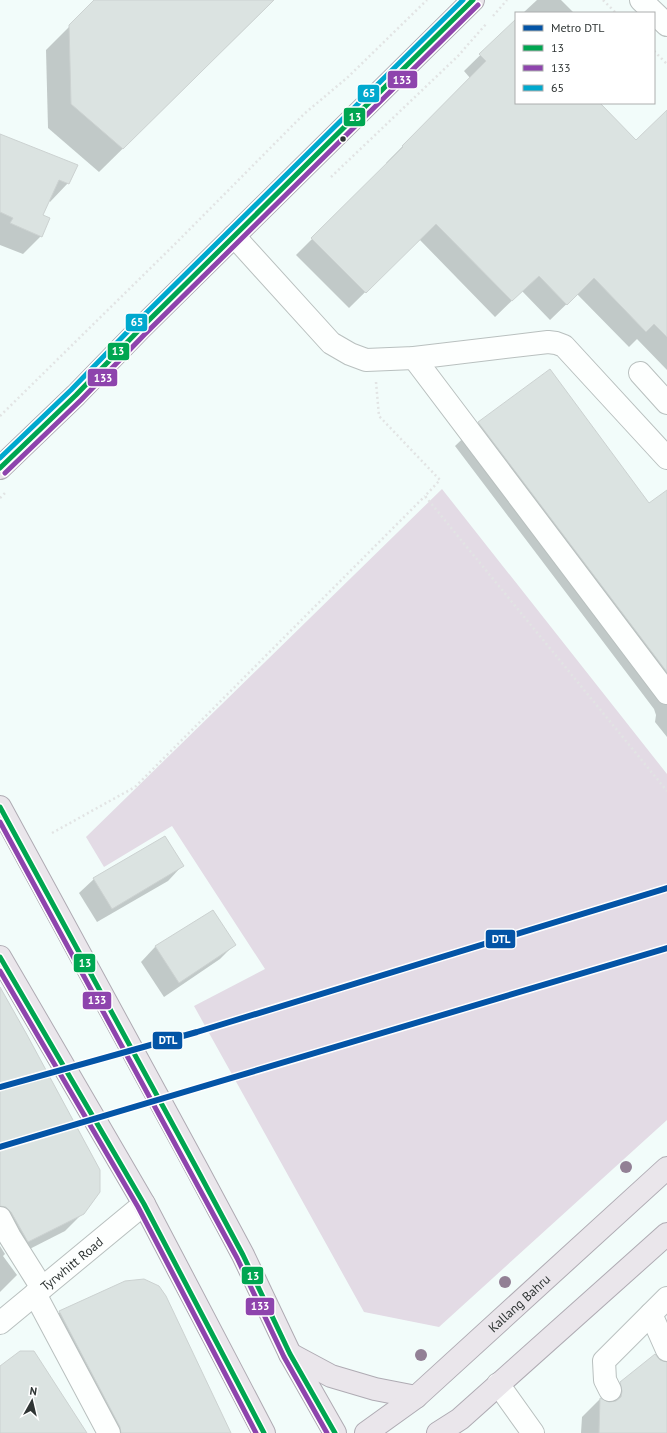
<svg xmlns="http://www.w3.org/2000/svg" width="667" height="1433" font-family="'PT Sans',sans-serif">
  <rect width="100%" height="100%" fill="#f2fcfa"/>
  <polygon fill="#e3dbe5" points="442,489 667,774 667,1120 439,1327 364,1312 194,1006 265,969 172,826 104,867 86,837"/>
  <g fill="#0003">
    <polygon points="96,0 274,0 99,172 48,128 46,50"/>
    <polygon points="537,0 561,0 574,13 523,13"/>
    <polygon points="516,20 516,103 599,103 636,141 667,116 667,370 637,339 629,347 577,294 550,320 522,291 495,317 419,239 349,308 296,255 387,164 386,163 470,78 464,71"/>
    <polygon points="0,134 68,183 50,202 49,201 42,215 41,236 23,254 0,245"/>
    <polygon points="479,423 649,504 667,491 667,737 655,722 656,715 654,709 455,446"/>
    <polygon points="182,866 168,881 97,922 79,893 94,879"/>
    <polygon points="213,911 234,945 220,959 164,997 141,962 155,947"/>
    <polygon points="0,999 83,1213 65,1231 10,1259 0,1241"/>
    <polygon points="0,1246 5,1254 3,1256 17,1275 0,1292"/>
    <polygon points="60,1312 230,1433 100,1433 45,1327"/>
    <polygon points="667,1348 667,1433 581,1433 582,1417 600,1399 603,1400 621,1383 657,1358"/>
  </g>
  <g fill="#dbe3e1" stroke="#ccd2d1">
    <polygon points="94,0 274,0 123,149 71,104 69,25"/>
    <polygon points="516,19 516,103 600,103 636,140 667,110 667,337 654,324 646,332 594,278 567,305 539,276 512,301 436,224 366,293 311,238 403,147 402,146 486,61 479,54"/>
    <polygon points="0,134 78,165 69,184 59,180 43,215 50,218 42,237 10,223 13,218 0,212"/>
    <polygon points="550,369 649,503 667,490 667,672 478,422"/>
    <polygon points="165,836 184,866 112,909 93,878"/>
    <polygon points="213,910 236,945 179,983 155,946"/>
    <polygon points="0,987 26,1033 100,1170 100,1192 84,1214 28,1242 11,1212 6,1207 0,1206"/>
    <polygon points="144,1279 159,1286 166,1296 231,1433 121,1433 120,1427 59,1311 125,1281"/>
    <polygon points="20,1351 34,1351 87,1433 0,1433 0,1366"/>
    <polygon points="655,1354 660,1360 667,1362 667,1433 599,1433 600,1398 609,1402 616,1401 621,1397 622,1391 620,1382"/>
  </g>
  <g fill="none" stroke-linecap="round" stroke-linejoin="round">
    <defs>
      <g id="minor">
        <polyline points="641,0 667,25"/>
        <polyline points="234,236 331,343 350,354 366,360 414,358 548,342 556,343 564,346 667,458"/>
        <polyline points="414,358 667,693"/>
        <polyline points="640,373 667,403"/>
        <polyline points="0,1218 10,1237 42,1288"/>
        <polyline points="35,1294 109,1433"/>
        <polyline points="651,1314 667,1350"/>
        <path id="s1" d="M0 1323 144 1204"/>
        <polyline points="498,1384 533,1433"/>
        <polyline points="610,1390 605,1380 604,1361 667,1298"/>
      </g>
      <g id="major">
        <polyline points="0,468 76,395 140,329 473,0"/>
        <polyline points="0,807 197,1169 243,1255 290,1354 335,1433"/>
        <polyline points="0,957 144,1204 264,1433"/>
        <polyline points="290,1354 331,1376 375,1389 416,1397"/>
        <path id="s2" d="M366 1433 416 1397 667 1168"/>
        <polyline points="438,1433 460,1419 667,1234"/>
      </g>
    </defs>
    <use href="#minor" stroke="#b9c0bf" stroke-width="24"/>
    <use href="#major" stroke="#afabb3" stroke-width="24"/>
    <g stroke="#e2e4e4" stroke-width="2.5" stroke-dasharray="2 3" stroke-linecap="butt">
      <polyline points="603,0 616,13"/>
      <polyline points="493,16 507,0"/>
      <polyline points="654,51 667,64"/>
      <polyline points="331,177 458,56 487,23"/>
      <polyline points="376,382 379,416 440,480 425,496 667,791"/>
      <polyline points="0,416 178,241 304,114 348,77 427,0"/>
      <polyline points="0,498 6,492"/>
      <polyline points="52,833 135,787 425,496"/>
    </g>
    <use href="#minor" stroke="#fdfffe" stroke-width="22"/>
    <use href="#major" stroke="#eae6eb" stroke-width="22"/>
    <defs>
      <g id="bus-1">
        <polyline points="0,468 76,395 140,329 473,0"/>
        <polyline points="0,807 197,1169 243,1255 290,1354 335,1433"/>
        <polyline points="0,957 144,1204 264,1433"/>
      </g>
      <g id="bus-2">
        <polyline points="5,473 81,400 145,334 478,5"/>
        <polyline points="0,822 237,1258 284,1357 327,1433"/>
        <polyline points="0,971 138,1207 256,1433"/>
      </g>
      <polyline id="bus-3" points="0,458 71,390 135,324 463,0"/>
    </defs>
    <use href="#bus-1" stroke="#fff" stroke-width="8"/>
    <use href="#bus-2" stroke="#fff" stroke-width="8"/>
    <use href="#bus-3" stroke="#fff" stroke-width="8"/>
    <use href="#bus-1" stroke="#00a651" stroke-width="5"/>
    <use href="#bus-2" stroke="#8e44ad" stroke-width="5"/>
    <use href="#bus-3" stroke="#00a9ce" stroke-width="5"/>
    <defs>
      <g id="metro-1">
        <polyline points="0,1087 197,1032 667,888"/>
        <polyline points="0,1147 667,948"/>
      </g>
    </defs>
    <use href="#metro-1" stroke="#fff" stroke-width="9"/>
    <use href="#metro-1" stroke="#0354a6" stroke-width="6"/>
  </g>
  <g fill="#928095">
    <circle cx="626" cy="1167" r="6"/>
    <circle cx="505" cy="1282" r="6"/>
    <circle cx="421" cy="1355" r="6"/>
  </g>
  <circle fill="#2f3534" stroke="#fff" stroke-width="1.5" cx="343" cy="139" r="3.5"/>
  <g text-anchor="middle" stroke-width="3.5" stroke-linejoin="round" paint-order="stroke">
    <g font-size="13" fill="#2f3534" stroke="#fff">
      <text dy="5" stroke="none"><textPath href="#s1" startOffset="93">Tyrwhitt Road</textPath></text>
      <text dy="5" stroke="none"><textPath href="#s2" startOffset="201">Kallang Bahru</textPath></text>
    </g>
  </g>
  <g stroke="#fff" stroke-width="1.5">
    <rect x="387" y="70" width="31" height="19" rx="4" fill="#8e44ad"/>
    <rect x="357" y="84" width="23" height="19" rx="4" fill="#00a9ce"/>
    <rect x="343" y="107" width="23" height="20" rx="4" fill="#00a651"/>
    <rect x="125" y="313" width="23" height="19" rx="4" fill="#00a9ce"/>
    <rect x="107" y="342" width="23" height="19" rx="4" fill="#00a651"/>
    <rect x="87" y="368" width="31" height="19" rx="4" fill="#8e44ad"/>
    <rect x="485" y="929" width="31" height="20" rx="4" fill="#0354a6"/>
    <rect x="73" y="953" width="23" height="20" rx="4" fill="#00a651"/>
    <rect x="82" y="991" width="30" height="19" rx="4" fill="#8e44ad"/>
    <rect x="152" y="1031" width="31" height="19" rx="4" fill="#0354a6"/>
    <rect x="241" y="1266" width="23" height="19" rx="4" fill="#00a651"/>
    <rect x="245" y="1297" width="30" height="19" rx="4" fill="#8e44ad"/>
  </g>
  <g font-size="11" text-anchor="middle" font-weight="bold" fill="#fff">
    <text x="402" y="84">133</text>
    <text x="369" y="97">65</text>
    <text x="355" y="121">13</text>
    <text x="137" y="326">65</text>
    <text x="118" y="355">13</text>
    <text x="103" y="382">133</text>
    <text x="501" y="943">DTL</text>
    <text x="85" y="967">13</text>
    <text x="97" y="1004">133</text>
    <text x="168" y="1044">DTL</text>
    <text x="253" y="1280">13</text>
    <text x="260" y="1310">133</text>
  </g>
  <rect x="515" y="12" width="140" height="92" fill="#ffffff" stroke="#acaeae"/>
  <rect x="523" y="25" width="20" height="6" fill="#0354a6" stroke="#acaeae"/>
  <text x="551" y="32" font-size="12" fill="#2f3534">Metro DTL</text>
  <rect x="523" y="45" width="20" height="6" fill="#00a651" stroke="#acaeae"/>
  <text x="551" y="52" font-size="12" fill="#2f3534">13</text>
  <rect x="523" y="65" width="20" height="6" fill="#8e44ad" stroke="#acaeae"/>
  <text x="551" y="72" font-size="12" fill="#2f3534">133</text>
  <rect x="523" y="85" width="20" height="6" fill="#00a9ce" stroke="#acaeae"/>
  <text x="551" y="92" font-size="12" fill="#2f3534">65</text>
  <g transform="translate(32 1401) rotate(8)" stroke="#ffffff" stroke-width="3" paint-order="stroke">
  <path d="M0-3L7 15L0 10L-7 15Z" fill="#2f3534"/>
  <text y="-6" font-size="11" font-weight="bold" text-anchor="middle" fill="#2f3534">N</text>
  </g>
</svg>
